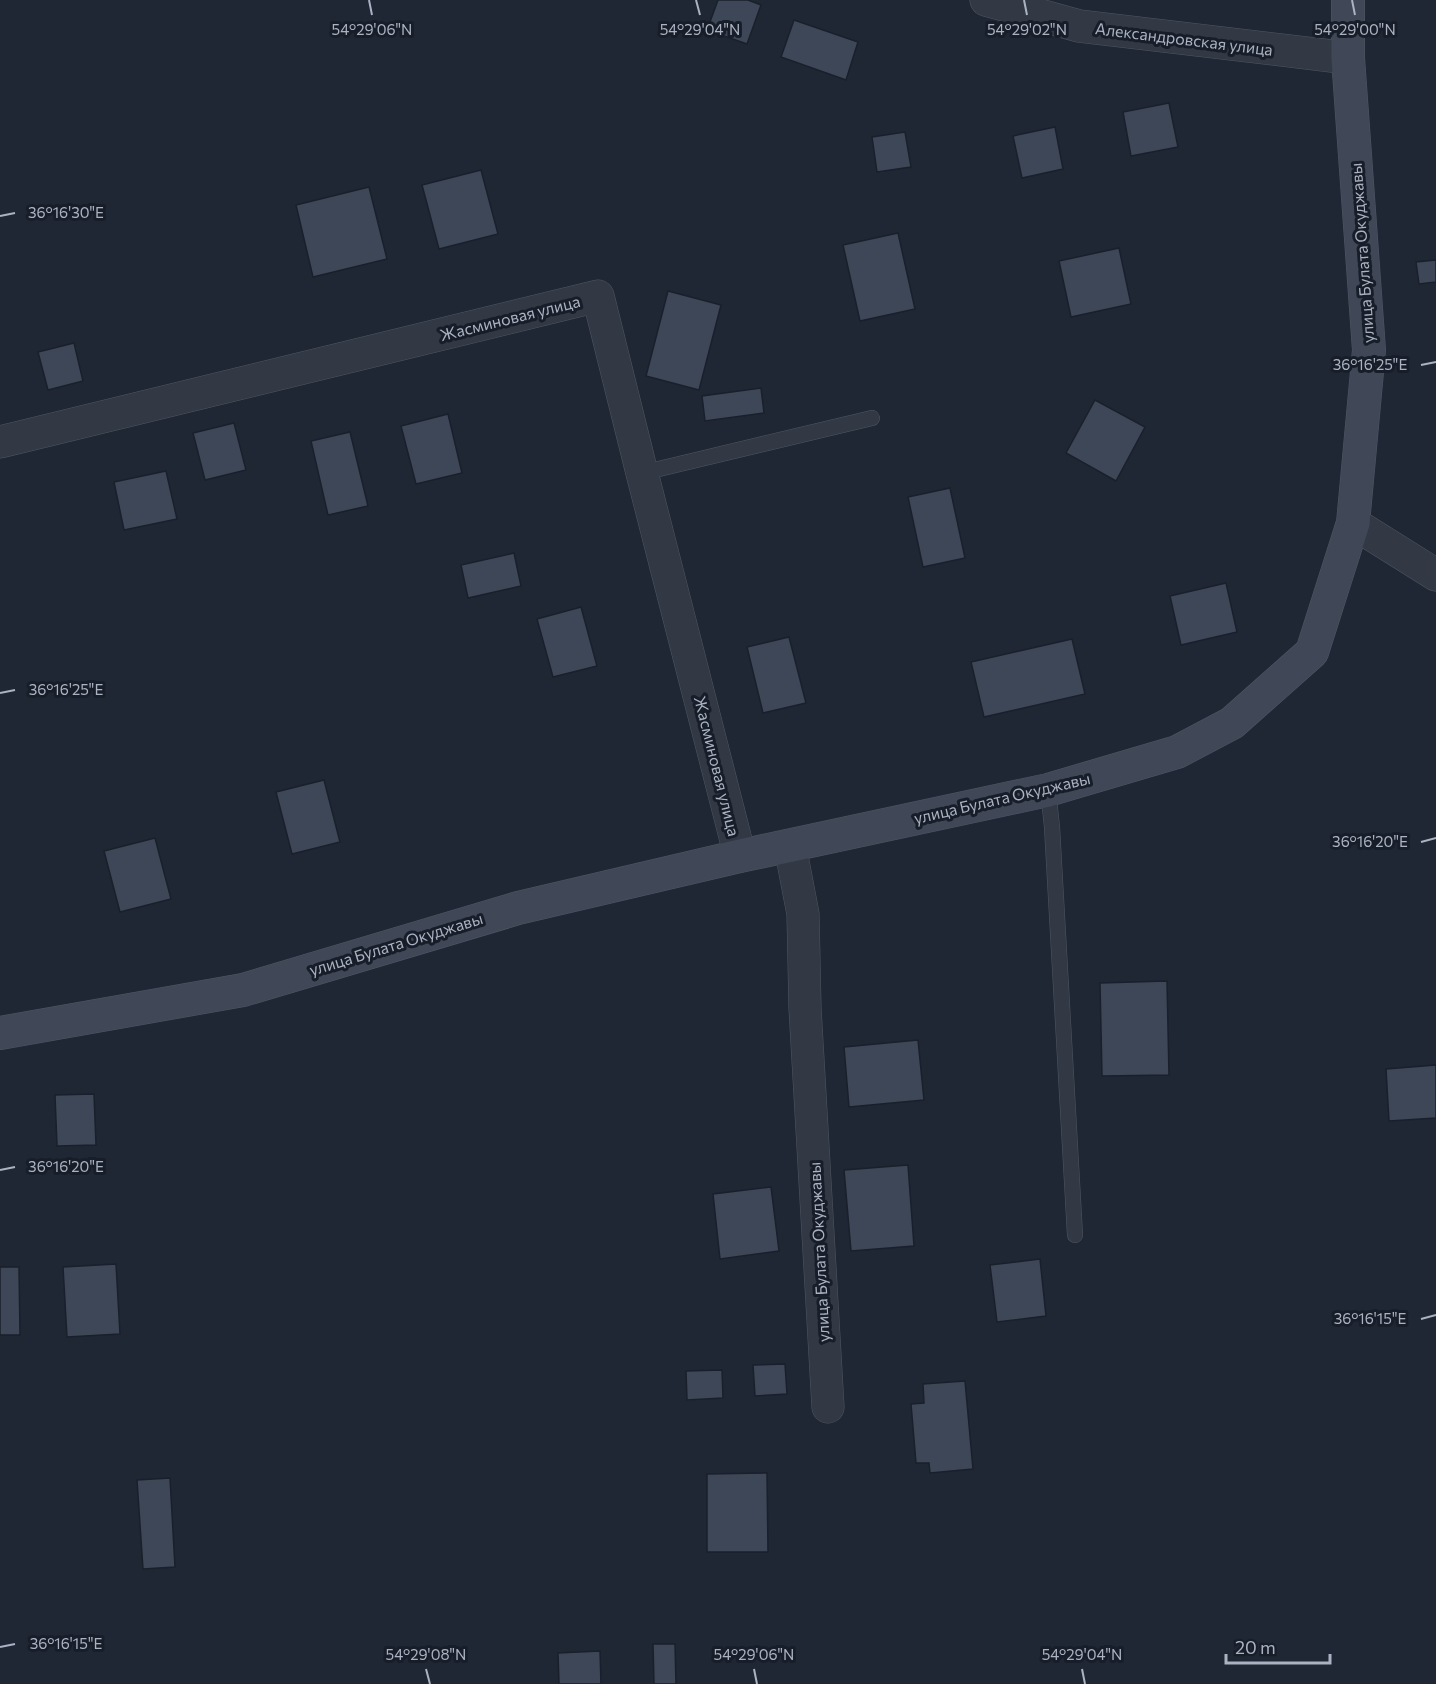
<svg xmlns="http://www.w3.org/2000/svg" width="1436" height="1684" font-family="Commissioner,sans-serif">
  <rect width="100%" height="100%" fill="#1f2734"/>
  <g fill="#3d4757" stroke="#1a202b" stroke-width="1.5">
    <polygon points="718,0 748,0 761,5 747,44 707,30"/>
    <polygon points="794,20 858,42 846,80 781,57"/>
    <polygon points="1169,103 1178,147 1131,156 1123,112"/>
    <polygon points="1055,127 1063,169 1022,178 1013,136"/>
    <polygon points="905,132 911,167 877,172 872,137"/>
    <polygon points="481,170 498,234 439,249 422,185"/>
    <polygon points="369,187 387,259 313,277 296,205"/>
    <polygon points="898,233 915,309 860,321 843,245"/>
    <polygon points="1119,248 1131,304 1071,317 1059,261"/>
    <polygon points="1436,260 1436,282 1419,284 1416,262"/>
    <polygon points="668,291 721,305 699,390 646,376"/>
    <polygon points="74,343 83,381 48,390 38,352"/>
    <polygon points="761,388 764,413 705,421 702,396"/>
    <polygon points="1095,400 1145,427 1116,481 1066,453"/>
    <polygon points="448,414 462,473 416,484 401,426"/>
    <polygon points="234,423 246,470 205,480 193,433"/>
    <polygon points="350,432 368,506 328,515 311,441"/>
    <polygon points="166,471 177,519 124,530 114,482"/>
    <polygon points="950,488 965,558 923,567 908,497"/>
    <polygon points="514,553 521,586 468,598 461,565"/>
    <polygon points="1226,583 1237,632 1181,645 1170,596"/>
    <polygon points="581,607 597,666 553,677 537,619"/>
    <polygon points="789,637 806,703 763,713 747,647"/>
    <polygon points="1072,639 1085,694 984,717 971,662"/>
    <polygon points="324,780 340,842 292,854 276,792"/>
    <polygon points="155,838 171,899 120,912 104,851"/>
    <polygon points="1167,981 1169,1075 1102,1076 1100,983"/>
    <polygon points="918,1040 924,1100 849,1107 844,1047"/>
    <polygon points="1436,1065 1436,1118 1389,1121 1386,1069"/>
    <polygon points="94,1094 96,1145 57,1146 55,1095"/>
    <polygon points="908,1165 914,1246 851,1251 844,1170"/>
    <polygon points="771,1187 779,1251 720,1259 713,1194"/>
    <polygon points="1040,1259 1046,1316 997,1322 990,1265"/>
    <polygon points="116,1264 120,1334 67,1337 63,1267"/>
    <polygon points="0,1267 19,1267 20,1335 0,1335"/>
    <polygon points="785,1364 787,1394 755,1396 753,1365"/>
    <polygon points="722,1370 723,1398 687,1400 686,1371"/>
    <polygon points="965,1381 973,1469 930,1473 929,1463 916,1463 911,1404 924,1403 923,1384"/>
    <polygon points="767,1473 768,1552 707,1552 707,1474"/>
    <polygon points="170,1478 175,1567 143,1569 137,1480"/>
    <polygon points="653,1644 675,1644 676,1684 654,1684"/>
    <polygon points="600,1651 601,1684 559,1684 558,1653"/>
  </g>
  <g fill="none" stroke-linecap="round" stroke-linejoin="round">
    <defs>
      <g id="lane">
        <polyline points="642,473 872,418"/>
        <polyline points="1048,790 1052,827 1075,1235"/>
      </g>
      <g id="street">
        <polyline points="986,0 1079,26 1348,58"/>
        <polyline points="0,442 598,296 642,473 740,856"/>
        <polyline points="1353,523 1436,575"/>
        <polyline points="790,846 803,914 805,1008 828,1407"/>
      </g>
      <polyline id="secondary" points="0,1033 243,990 518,908 740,856 1048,790 1177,752 1232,723 1312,652 1353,523 1369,350 1348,58 1348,0"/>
    </defs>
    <use href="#lane" stroke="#4f5663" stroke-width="16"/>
    <use href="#street" stroke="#4f5663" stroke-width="33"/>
    <use href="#secondary" stroke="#4f5663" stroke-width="34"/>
    <use href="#lane" stroke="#323945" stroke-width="15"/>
    <use href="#street" stroke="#323945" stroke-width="32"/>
    <use href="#secondary" stroke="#404858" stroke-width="33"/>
  </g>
  <path fill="none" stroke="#abb3c3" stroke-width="2" d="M369 0 372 15M696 0 700 15M1024 0 1027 15M1352 0 1355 15M0 216 15 213M1421 365 1436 362M0 693 15 690M1421 842 1436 838M0 1170 15 1167M1421 1319 1436 1315M0 1647 15 1644M426 1669 430 1684M754 1669 757 1684M1082 1669 1085 1684"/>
  <g text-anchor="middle" stroke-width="6" stroke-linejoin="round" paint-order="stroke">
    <g font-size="16" fill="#abb3c3" stroke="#181e29">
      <text transform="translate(1184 39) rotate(7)" y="6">Александровская улица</text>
      <text transform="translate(1362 253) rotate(-94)" y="6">улица Булата Окуджавы</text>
      <text transform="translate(510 318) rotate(-14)" y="6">Жасминовая улица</text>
      <text transform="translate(717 766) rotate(76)" y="6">Жасминовая улица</text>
      <text transform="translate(1002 798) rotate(-13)" y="6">улица Булата Окуджавы</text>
      <text transform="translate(396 944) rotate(-17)" y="6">улица Булата Окуджавы</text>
      <text transform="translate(819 1252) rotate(-93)" y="6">улица Булата Окуджавы</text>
    </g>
  </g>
  <g font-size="15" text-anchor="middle" fill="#abb3c3" stroke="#181e29" stroke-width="6" stroke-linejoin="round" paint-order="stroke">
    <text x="372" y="35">54°29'06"N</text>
    <text x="700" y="35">54°29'04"N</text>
    <text x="1027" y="35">54°29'02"N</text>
    <text x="1355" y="35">54°29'00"N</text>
    <text x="66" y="218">36°16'30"E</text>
    <text x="1370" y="370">36°16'25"E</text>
    <text x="66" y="695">36°16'25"E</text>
    <text x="1370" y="847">36°16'20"E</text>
    <text x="66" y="1172">36°16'20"E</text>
    <text x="1370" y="1324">36°16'15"E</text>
    <text x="66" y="1649">36°16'15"E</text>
    <text x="426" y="1660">54°29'08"N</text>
    <text x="754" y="1660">54°29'06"N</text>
    <text x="1082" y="1660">54°29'04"N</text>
  </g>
  <path d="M1226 1654v9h104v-9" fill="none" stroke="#abb3c3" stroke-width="3"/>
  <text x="1235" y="1654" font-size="18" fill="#abb3c3" stroke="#181e29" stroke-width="4.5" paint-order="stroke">20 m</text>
</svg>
